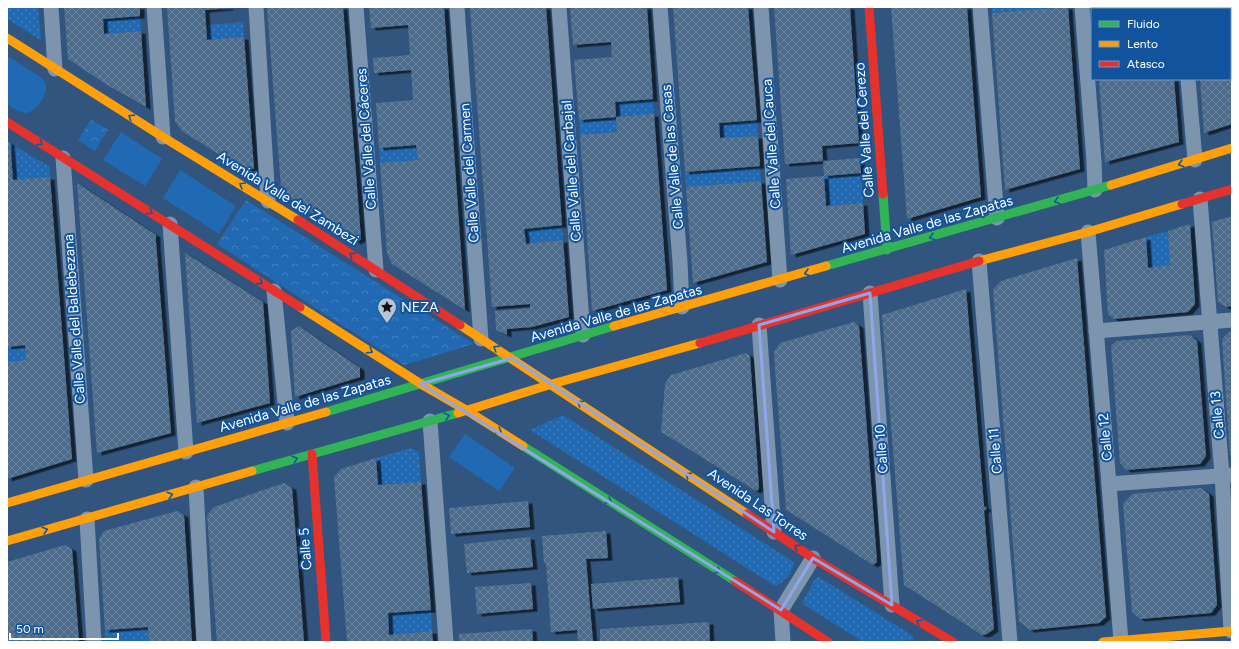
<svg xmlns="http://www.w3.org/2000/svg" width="1239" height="649" font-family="Figtree,sans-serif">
  <defs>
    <pattern id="grass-dots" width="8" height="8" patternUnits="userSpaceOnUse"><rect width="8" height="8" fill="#2169b3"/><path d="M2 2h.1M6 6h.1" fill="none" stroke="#4280be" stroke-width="1.8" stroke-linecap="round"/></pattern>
    <pattern id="forest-crowns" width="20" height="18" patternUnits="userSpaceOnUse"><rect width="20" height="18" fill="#2169b3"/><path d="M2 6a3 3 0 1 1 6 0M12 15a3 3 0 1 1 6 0" fill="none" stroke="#4280be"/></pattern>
    <pattern id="building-cross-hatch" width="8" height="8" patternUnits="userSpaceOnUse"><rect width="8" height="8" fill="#4e6c8c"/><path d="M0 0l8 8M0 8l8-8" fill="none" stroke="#69829d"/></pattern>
    <filter id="shadow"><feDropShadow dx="4.5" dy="2.5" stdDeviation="0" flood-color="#0009"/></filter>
  </defs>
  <rect width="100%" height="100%" fill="#31557e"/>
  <g fill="url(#grass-dots)">
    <polygon points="7,7 38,7 41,40 7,19"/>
    <polygon points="992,7 1068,7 992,13"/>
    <polygon points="140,16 141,31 104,34 103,19"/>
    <polygon points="243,22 244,37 207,40 206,25"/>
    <polygon points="653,99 654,114 617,132 580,135 579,120 616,117 615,102"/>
    <polygon points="757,120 758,136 720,138 719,123"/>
    <polygon points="10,143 50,167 50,177 13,180"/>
    <polygon points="416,145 418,160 380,163 379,148"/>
    <polygon points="760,166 761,181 686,187 685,172"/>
    <polygon points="861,173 863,203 826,206 824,176"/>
    <polygon points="562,225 563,240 526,244 524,229"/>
    <polygon points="1168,231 1170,265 1148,268 1146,237"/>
    <polygon points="25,345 26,360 7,362 7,347"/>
    <path d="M563 415 794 562C794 571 783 584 775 586L530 430Z"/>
    <polygon points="411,448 419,452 421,482 378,485 376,458"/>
    <polygon points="819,577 913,636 914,638 912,640 888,642 863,642 803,604 803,601 815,579"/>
    <polygon points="431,610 432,631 389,635 388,613"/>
    <polygon points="148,627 149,642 105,642 105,630"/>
  </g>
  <g fill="url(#forest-crowns)">
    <polygon points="91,119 108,130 95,151 78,140"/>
    <polygon points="246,200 474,344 404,365 217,244"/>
  </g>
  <g fill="#2169b3">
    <path d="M7 56 42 78C44 81 46 83 46 87 47 97 34 114 24 113 18 112 12 107 7 104Z"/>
    <polygon points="121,132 162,159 145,186 103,160"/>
    <polygon points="180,170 236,206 219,234 163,198"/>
    <polygon points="465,434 515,468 499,491 449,457"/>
  </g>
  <g fill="url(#building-cross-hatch)" filter="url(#shadow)">
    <polygon points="64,7 140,7 140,16 103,19 104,34 141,31 146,107 107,85 68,59"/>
    <polygon points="167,7 229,7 229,8 205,10 207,40 244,37 254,169 242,169 182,131 175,121"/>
    <polygon points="267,7 343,7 361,239 357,242 285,196 281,187"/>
    <polygon points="369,7 444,7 465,310 392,264 387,253 380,163 418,160 416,145 379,148 376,103 413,100 411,70 374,73 373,58 410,55 408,25 371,28"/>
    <polygon points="470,7 546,7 562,225 524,229 526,244 563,240 569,317 532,327 507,329 507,335 496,330 495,311 530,308 530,304 492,307"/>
    <polygon points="570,7 647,7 653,99 615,102 616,117 579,120 574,60 612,57 611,42 573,45"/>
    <polygon points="673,7 748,7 757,120 719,123 720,138 758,136 760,166 685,172"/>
    <polygon points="774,7 850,7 859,143 822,146 823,161 785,164"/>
    <polygon points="891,7 967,7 974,105 981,197 907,219"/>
    <polygon points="1068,7 1080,169 1005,190 992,13"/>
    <rect x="1094" y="7" width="75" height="2"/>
    <polygon points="1194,7 1232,7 1232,124 1204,133 1200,79 1230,79 1230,9 1194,9"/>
    <polygon points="1115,79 1174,79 1179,142 1105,162 1099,80"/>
    <polygon points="654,114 667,290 592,311 580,135 617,132 616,117"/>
    <polygon points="7,141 10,143 13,180 50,177 72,459 7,479 7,362 26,360 25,345 7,347"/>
    <polygon points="860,158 861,173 824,176 823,161"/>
    <polygon points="824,176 826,206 863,203 865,234 791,255 786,179"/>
    <polygon points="761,181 767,262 693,283 686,187"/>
    <polygon points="77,183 156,235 156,242 171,433 97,453"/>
    <polygon points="1232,216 1232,306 1226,307 1218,302 1212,222"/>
    <polygon points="1190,224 1195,304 1188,312 1114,319 1108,314 1104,250 1146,237 1148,268 1170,265 1168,231"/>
    <polygon points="185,253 263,302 270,403 197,423"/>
    <polygon points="1077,258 1106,617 1099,623 1030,630 1019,621 993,290 1001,281"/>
    <polygon points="966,289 984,506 987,508 984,511 994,629 987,634 982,635 904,585 882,315"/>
    <polygon points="854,322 859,326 877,562 873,565 786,510 775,369 774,352 780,343"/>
    <polygon points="299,326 360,368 360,377 295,397 291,331"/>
    <polygon points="1232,331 1232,458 1230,456 1222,339 1229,332"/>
    <polygon points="1190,335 1197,341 1206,456 1200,464 1126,470 1120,463 1111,346 1116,341"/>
    <polygon points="746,353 750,356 759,489 756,491 661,432 665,384 671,375"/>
    <polygon points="376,458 378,485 421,482 431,610 388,613 389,635 432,631 433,642 347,642 334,477 341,469"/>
    <polygon points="284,483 292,488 304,642 217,642 207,515 214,507"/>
    <polygon points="1201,488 1209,494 1217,605 1211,613 1140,619 1132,612 1123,504 1132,494"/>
    <polygon points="528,501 530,527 451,534 449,508"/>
    <polygon points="177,511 184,515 192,642 149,642 148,627 105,630 99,539 104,531"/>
    <polygon points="606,531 608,558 586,559 593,642 578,642 577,630 551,632 546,563 544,563 542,536"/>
    <polygon points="530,537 533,567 467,573 464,544"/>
    <polygon points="65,545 72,549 79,642 7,642 7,562"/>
    <polygon points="678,577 680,602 593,609 591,584"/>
    <polygon points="531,583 533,609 477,614 475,587"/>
    <polygon points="709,622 710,642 600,642 600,629"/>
    <polygon points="532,629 533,642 459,642 459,634"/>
  </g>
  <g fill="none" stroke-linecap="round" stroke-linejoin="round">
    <g stroke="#7c94ae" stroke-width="15">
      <polyline points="51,7 55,69"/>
      <polyline points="154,7 163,137"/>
      <polyline points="256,7 268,201"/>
      <polyline points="356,7 376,270"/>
      <polyline points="457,7 481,339"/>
      <polyline points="559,7 583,335"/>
      <polyline points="660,7 680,262 682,307"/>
      <polyline points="761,7 780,280"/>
      <polyline points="980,7 997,218"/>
      <polyline points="1082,7 1094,161 1095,190"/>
      <polyline points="1182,7 1183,9"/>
      <polyline points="1188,79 1195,160"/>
      <polyline points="63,158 86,480"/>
      <polyline points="1200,199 1222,475 1231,631"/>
      <polyline points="170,224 186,452"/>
      <polyline points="1088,232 1109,484 1121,642"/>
      <polyline points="979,261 1010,642"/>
      <polyline points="274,291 287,423"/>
      <polyline points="870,293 892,605"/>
      <polyline points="759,325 774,532"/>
      <polyline points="1096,331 1232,320"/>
      <polyline points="430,421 446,642"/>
      <polyline points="1109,484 1232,475"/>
      <polyline points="196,487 204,642"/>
      <polyline points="87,519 94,642"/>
      <polyline points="783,642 781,610 813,558"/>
    </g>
    <g stroke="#30b455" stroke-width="9">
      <polyline points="883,194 887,250"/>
      <polyline points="826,266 1111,185"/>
      <polyline points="326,412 614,326"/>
      <polyline points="523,446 735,581"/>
      <polyline points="252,471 458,413"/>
    </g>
    <g stroke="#ff9f0a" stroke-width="9">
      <polyline points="7,38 163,137 298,220"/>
      <polyline points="1111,185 1232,148"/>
      <polyline points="979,261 1088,232 1182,204"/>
      <polyline points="300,307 421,384 466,410 523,446"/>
      <polyline points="460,325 747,514"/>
      <polyline points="614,326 826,266"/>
      <polyline points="458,413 552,384 700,343"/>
      <polyline points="7,503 326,412"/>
      <polyline points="7,541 252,471"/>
      <polyline points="1103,642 1232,631"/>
    </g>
    <g stroke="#e5322d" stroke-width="9">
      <polyline points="869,7 883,194"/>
      <polyline points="7,122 300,307"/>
      <polyline points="1182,204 1232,189"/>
      <polyline points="298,220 460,325"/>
      <polyline points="700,343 979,261"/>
      <polyline points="312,454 326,642"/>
      <polyline points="747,514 813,558 953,642"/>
      <polyline points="735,581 828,642"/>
    </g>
  </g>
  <defs><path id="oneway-chevron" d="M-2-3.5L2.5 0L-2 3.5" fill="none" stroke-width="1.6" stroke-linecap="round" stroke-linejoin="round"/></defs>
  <g stroke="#135999">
    <use href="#oneway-chevron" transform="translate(131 117) rotate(-148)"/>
    <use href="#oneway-chevron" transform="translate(40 143) rotate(32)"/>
    <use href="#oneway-chevron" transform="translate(1181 164) rotate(164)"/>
    <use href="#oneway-chevron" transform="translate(242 185) rotate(-149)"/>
    <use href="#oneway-chevron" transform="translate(1057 201) rotate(164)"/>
    <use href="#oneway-chevron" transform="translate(150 212) rotate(32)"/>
    <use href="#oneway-chevron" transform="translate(932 237) rotate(164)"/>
    <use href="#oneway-chevron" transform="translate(352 255) rotate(-147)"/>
    <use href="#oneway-chevron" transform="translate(807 273) rotate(164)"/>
    <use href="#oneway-chevron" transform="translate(260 282) rotate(33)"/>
    <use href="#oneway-chevron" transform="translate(496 348) rotate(-148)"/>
    <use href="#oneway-chevron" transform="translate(370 351) rotate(32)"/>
    <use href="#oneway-chevron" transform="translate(580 403) rotate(-146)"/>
    <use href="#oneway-chevron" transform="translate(447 416) rotate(-17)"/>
    <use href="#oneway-chevron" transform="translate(499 431) rotate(32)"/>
    <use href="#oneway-chevron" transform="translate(295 459) rotate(-16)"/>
    <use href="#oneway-chevron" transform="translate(688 475) rotate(-146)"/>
    <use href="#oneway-chevron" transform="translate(170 495) rotate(-16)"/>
    <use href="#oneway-chevron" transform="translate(609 501) rotate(32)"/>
    <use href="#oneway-chevron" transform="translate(45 530) rotate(-16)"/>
    <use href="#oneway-chevron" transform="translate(797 547) rotate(-146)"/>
    <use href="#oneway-chevron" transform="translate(718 571) rotate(32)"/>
    <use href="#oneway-chevron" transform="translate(919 622) rotate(-149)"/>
  </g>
  <path fill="none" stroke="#8ea6ec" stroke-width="3" stroke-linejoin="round" d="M870 293 892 605 813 558 781 610 421 384 512 358 774 532 759 325Z"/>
  <defs>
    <symbol id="sight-pin" viewBox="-11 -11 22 30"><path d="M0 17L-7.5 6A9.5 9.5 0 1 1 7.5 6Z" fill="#b7c4d2" stroke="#11549d"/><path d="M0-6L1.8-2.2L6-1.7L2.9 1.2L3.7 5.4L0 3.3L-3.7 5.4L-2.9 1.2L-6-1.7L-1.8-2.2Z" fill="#111"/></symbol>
  </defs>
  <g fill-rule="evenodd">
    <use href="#sight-pin" x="376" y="296" width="22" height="30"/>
  </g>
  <g text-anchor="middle" stroke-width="4" stroke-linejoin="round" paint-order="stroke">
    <g font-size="14" fill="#fff" stroke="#11549d">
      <text transform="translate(864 130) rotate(-94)" y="5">Calle Valle del Cerezo</text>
      <text transform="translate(366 139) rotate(-94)" y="5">Calle Valle del Cáceres</text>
      <text transform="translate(771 144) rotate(-94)" y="5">Calle Valle del Cauca</text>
      <text transform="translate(672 157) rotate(-95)" y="5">Calle Valle de las Casas</text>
      <text transform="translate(571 171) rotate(-94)" y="5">Calle Valle del Carbajal</text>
      <text transform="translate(469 173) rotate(-94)" y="5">Calle Valle del Carmen</text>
      <text transform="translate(288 198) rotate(32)" y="5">Avenida Valle del Zambezi</text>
      <text transform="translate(927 224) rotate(-16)" y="5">Avenida Valle de las Zapatas</text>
      <text transform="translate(616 313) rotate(-16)" y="5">Avenida Valle de las Zapatas</text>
      <text transform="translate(74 319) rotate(-94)" y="5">Calle Valle del Baldebezana</text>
      <text transform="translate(305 403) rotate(-16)" y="5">Avenida Valle de las Zapatas</text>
      <text transform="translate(1217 415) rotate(-95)" y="5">Calle 13</text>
      <text transform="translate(1105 437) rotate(-95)" y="5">Calle 12</text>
      <text transform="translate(881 449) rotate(-94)" y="5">Calle 10</text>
      <text transform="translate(995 451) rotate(-95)" y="5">Calle 11</text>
      <text transform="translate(758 504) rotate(34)" y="5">Avenida Las Torres</text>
      <text transform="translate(305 549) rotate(-94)" y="5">Calle 5</text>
    </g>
    <g font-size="14" fill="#fff" stroke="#11549d" text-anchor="start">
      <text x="401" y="312">NEZA</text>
    </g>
  </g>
  <rect width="1239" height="649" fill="none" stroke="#ffffff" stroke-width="16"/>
  <rect x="1091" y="8" width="140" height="72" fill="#11549d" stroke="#7098c4"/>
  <rect x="1099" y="21" width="20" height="6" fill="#30b455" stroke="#7098c4"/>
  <text x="1127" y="28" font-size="12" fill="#ffffff">Fluido</text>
  <rect x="1099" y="41" width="20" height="6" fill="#ff9f0a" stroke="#7098c4"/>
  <text x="1127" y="48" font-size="12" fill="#ffffff">Lento</text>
  <rect x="1099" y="61" width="20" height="6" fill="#e5322d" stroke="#7098c4"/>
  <text x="1127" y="68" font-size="12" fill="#ffffff">Atasco</text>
  <path d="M10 633v6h108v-6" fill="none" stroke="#ffffff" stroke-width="2"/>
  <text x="16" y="633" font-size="12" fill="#ffffff" stroke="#11549d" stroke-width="3" paint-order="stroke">50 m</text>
</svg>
